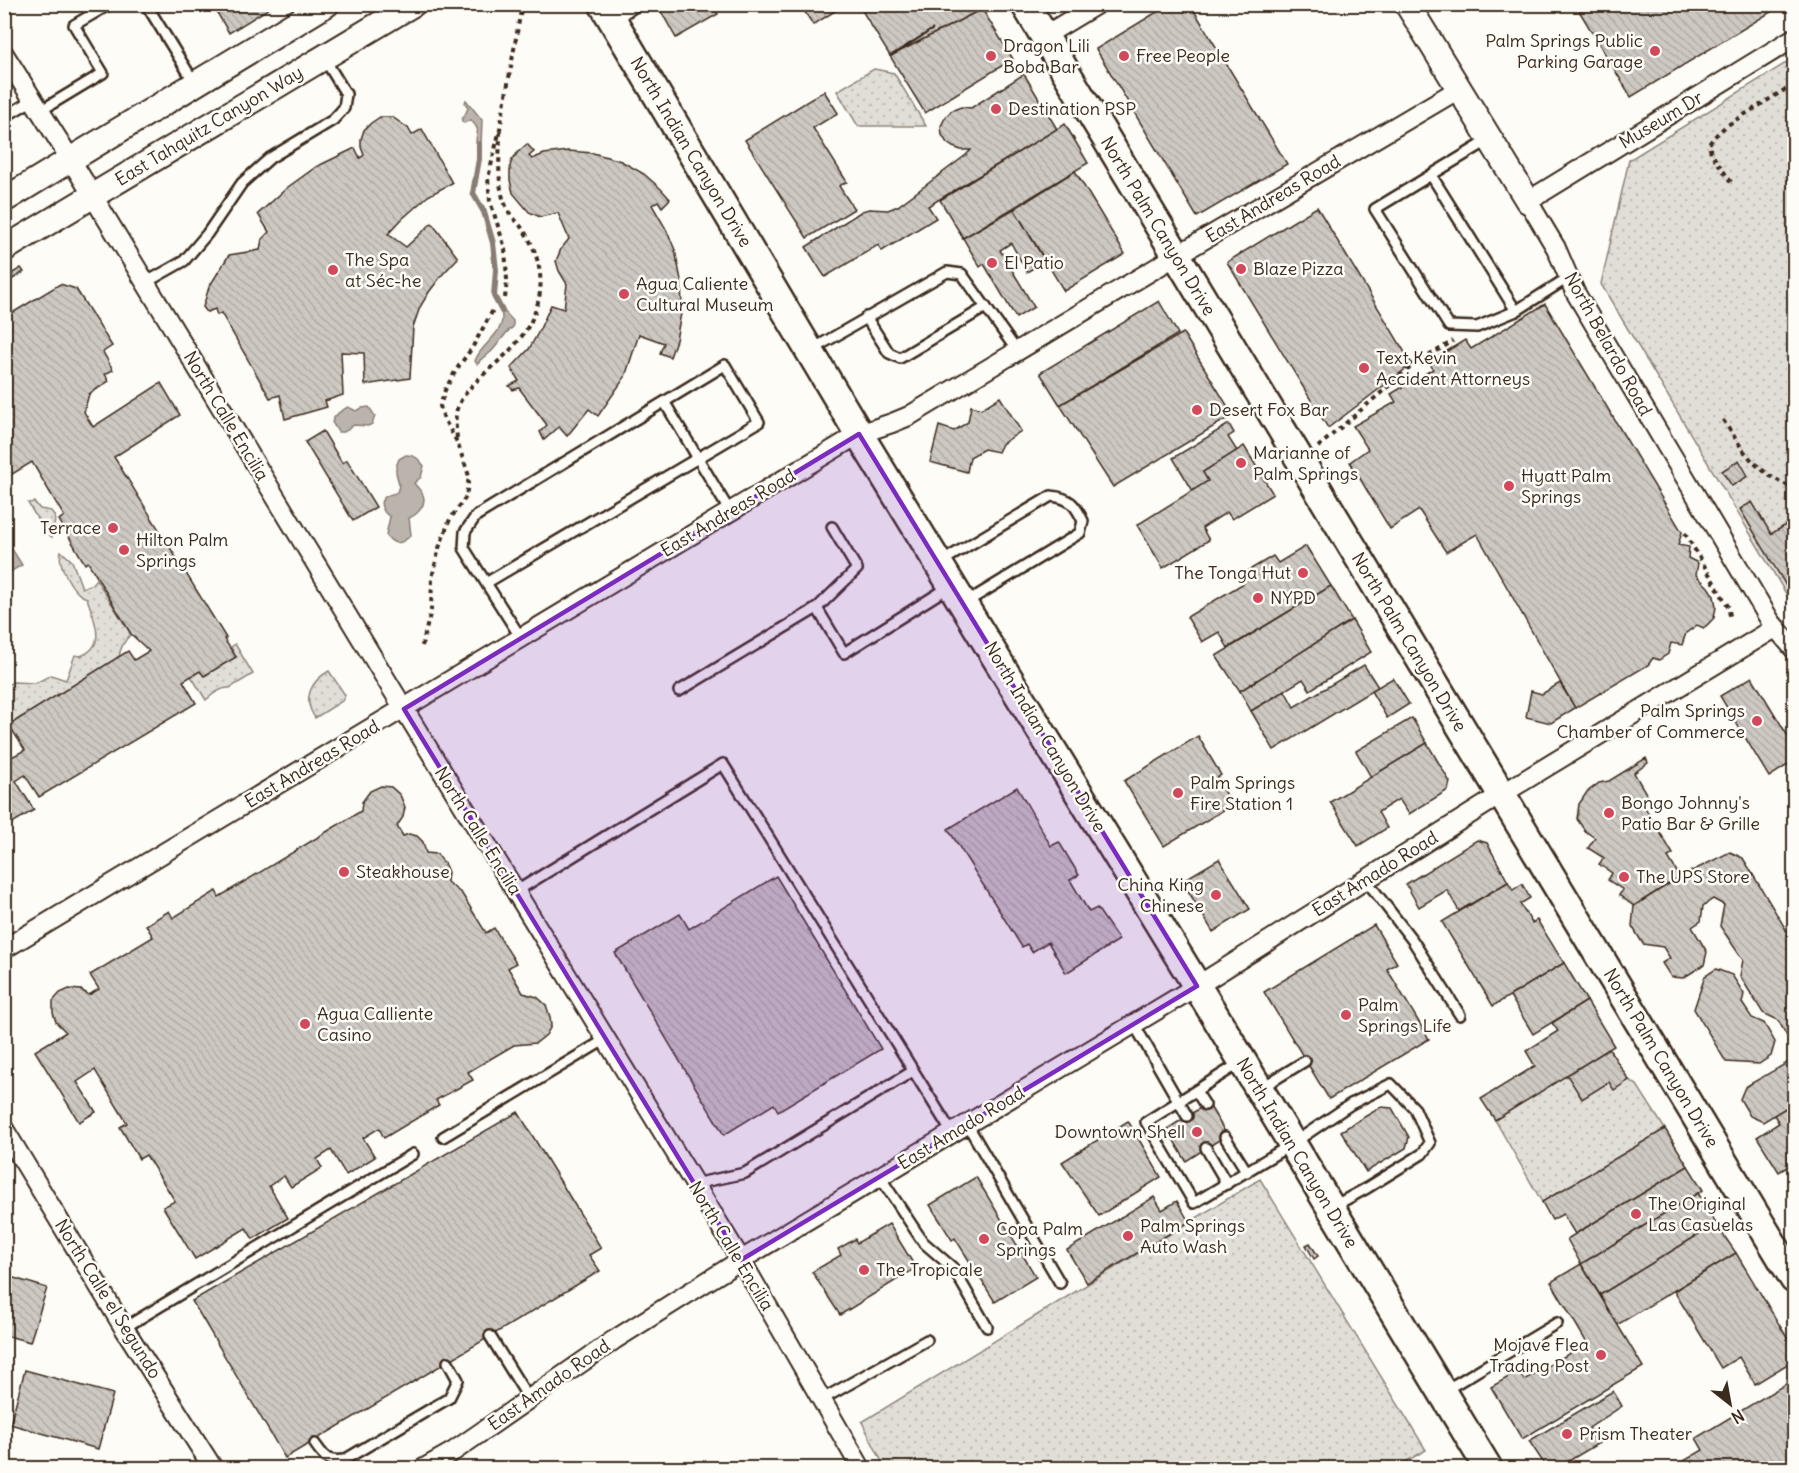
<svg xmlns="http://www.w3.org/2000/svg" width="1799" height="1473" font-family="Delius,sans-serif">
  <defs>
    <pattern id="green-dots" width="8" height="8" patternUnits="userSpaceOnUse" patternTransform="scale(1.5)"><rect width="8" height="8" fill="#e1ded7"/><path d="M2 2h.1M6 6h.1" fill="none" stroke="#c2bfb8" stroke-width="1.8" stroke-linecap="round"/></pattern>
    <pattern id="building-back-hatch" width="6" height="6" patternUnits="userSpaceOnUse" patternTransform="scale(1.5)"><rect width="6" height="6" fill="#cdc8c2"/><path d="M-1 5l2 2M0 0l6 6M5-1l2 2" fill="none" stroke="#b1aca6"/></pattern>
  </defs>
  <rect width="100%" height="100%" fill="#fdfcf7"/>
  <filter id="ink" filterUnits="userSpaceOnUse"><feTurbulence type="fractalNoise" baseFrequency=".0167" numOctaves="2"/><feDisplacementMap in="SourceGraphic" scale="12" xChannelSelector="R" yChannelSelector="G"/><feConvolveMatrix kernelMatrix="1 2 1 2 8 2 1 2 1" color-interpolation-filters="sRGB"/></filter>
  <g filter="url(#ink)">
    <g fill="url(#green-dots)" stroke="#8e847a" stroke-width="1.5">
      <polygon points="1794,58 1794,607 1601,284 1629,160"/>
      <polygon points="874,69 894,73 926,126 858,126 837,91"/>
      <path d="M34 502 40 509 51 511C59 519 52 527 52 537L45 532 28 503Z"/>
      <path d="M61 551 72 561 82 588 92 584 96 579 131 634C125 640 120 647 119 657L9 725 5 723 4 687 13 682 36 683 51 675 66 680 75 655 80 656C109 646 93 618 87 598 73 595 57 564 61 551Z"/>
      <path d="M235 644 253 674 230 688C221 687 212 695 206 700L191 676 200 671 204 676 236 657 231 647Z"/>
      <path d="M329 671 345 695 342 701 315 718C302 699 310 682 329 671Z"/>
      <polygon points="1567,1075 1609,1082 1614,1089 1629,1080 1637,1085 1665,1129 1542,1202 1495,1120"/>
      <polygon points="1260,1179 1426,1450 1395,1468 885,1468 862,1422"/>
    </g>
    <g fill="#bbb4ad" stroke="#887d74" stroke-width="1.5">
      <path d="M466 100 482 120 481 145 476 143C476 129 482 133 471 120L464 123 462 122V118L464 117 468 108 465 103Z"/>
      <path d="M503 310 513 321V327C502 334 496 352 480 360L479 363 477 364 475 361C480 344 508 332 501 312Z"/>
      <path d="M348 407 356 411 362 408 369 407 375 416 372 424 368 426 354 425 344 432H338L332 422C335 414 341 411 348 407Z"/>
      <path d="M406 455C415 455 419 459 424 466L421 477 414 483C417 487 421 491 423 495 427 505 417 515 409 518L411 535C401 545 394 546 386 535L390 517C383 512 376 501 387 496 390 494 394 494 397 492 402 482 395 478 396 468 396 465 398 462 399 459Z"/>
      <polygon points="10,546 22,565 5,575 5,549"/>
    </g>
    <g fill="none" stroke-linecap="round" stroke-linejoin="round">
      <polyline stroke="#887d74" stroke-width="6" points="479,144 479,159 473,193 484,212 493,243 496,270 494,296 502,311"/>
    </g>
    <g fill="url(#building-back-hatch)" stroke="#3b2a1e" stroke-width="1.5">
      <polygon points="212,4 276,4 229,33"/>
      <polygon points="661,4 712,4 718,14 676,38 658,6"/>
      <polygon points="800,4 846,4 813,25"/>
      <polygon points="858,4 979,4 982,9 891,56 933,29 890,56"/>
      <polygon points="1170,4 1190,4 1287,164 1197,217 1096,49"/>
      <polygon points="1575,4 1784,4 1631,97"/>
      <polygon points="982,9 1013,59 925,113 890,56 933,29 891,56"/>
      <polygon points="1024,74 1057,129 928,206 936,218 882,251 878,245 825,277 806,247 862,211 869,209 888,210 898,206 966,155 971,150 961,150 953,147 947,143 942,135 941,126 945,118 951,111 961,107 971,108"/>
      <polygon points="824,91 838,113 813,128 847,182 839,186 854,209 807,238 745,140"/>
      <polygon points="380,117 392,117 408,128 412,135 422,129 452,183 428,196 402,219 388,234 406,247 432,223 458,258 442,275 429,292 420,307 413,327 410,378 365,385 364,353 341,352 343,395 325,401 327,407 285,419 280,395 270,398 221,313 217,315 215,309 207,312 203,307 209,287 229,255 260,250 262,239 269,232 258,214 288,187 316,167 355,148 360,158 364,155 361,147 361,139 364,130 371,123"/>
      <polygon points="1065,124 1088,163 963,238 940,200"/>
      <polygon points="527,144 534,152 529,156 532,159 544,154 568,151 593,153 621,161 644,174 661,189 670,199 662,207 658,201 652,205 666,229 675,250 681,280 682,308 676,340 670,357 660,353 664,343 639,334 625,377 598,416 589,409 567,436 559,427 544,440 540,432 547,425 519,388 513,390 509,386 519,381 511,368 529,349 539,331 551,305 564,309 567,284 559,271 556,261 561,249 569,239 558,213 540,217 529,212 513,193 510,180 510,166 512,160 518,152"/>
      <polygon points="1075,171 1125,254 1064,291 1014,209"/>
      <polygon points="1317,207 1412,364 1328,428 1227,262"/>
      <polygon points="1014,209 1045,261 1027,272 1011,243 1000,250 1034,307 1016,318 984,264 980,267 963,238"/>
      <polygon points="21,268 24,272 13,279 11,274"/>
      <polygon points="60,284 76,289 112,346 103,352 113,370 105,374 109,381 89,394 84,412 93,427 161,383 180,415 114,457 226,638 224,639 236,657 204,676 200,671 183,681 196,703 39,797 25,775 16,781 34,810 4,828 4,761 25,750 9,725 128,651 134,660 149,651 131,634 88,562 85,564 59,520 64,516 32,462 4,479 4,318"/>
      <polygon points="1159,301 1178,334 1060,405 1040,373"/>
      <polygon points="1545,304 1682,532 1678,545 1689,547 1688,558 1698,563 1696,575 1708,587 1714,596 1716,607 1714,618 1704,628 1697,625 1686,633 1682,645 1671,643 1668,654 1659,660 1653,658 1648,665 1575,708 1477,534 1446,552 1419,510 1390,529 1350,462 1368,449 1353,426 1396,402 1391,394 1433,369 1429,362 1465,340 1471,349"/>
      <polygon points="1183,333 1233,415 1113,487 1060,405"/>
      <polygon points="1000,397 1021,431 1002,444 998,452 984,449 970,457 967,472 930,462 939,426 954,431 968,422 971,406 981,409"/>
      <polygon points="1229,424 1234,433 1228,437 1237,451 1203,472 1208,481 1193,491 1173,458"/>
      <polygon points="323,431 342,463 347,460 376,507 353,521 305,442"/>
      <polygon points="1244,446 1273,494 1232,519 1227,512 1202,528 1209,540 1163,568 1137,525 1208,481 1203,472"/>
      <polygon points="1739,460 1748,476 1732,486 1722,471"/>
      <polygon points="1752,502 1771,534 1789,523 1794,532 1794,585 1788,589 1740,509"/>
      <polygon points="1306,546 1331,586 1228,648 1219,632 1202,642 1187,617 1244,583 1239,576 1273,556 1278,563"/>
      <polygon points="1331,586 1352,620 1240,691 1216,656"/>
      <polygon points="1352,620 1371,652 1310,690 1303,679 1251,711 1240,691"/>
      <polygon points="1364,665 1378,687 1274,750 1251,711 1285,691 1294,707"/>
      <polygon points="1752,677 1794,746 1794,761 1769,777 1720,696"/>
      <polygon points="1393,678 1409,704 1387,718 1371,691"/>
      <polygon points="1560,683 1575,708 1551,723 1526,717 1531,691 1542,694"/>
      <polygon points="1412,718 1427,743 1371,777 1356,751"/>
      <polygon points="1198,736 1221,775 1216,779 1232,805 1164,846 1124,781"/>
      <polygon points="1427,743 1450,782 1448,790 1409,814 1399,799 1378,812 1387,828 1358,846 1330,802"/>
      <polygon points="1646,758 1648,763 1634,773 1651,802 1644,806 1673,854 1668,857 1680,877 1634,906 1619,895 1623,890 1608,880 1612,873 1599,864 1604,858 1588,848 1595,838 1585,831 1577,819 1579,804 1587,792 1599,783 1609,781"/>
      <polygon points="381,786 391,787 400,795 405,807 403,817 397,826 403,836 409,834 417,836 423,842 426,853 437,854 444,863 448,872 447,882 462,894 486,933 494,928 516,963 508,968 523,993 537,997 546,1005 550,1017 551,1026 546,1035 536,1043 514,1045 468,1072 473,1080 436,1100 439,1105 384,1138 379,1128 363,1138 375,1157 346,1175 331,1150 317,1159 322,1168 291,1187 284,1176 269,1186 288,1218 253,1239 246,1228 195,1259 163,1207 175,1201 146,1155 139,1159 120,1127 127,1123 95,1070 77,1082 96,1112 79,1122 35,1051 66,1032 56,1022 53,1013 53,1001 60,993 69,989 81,990 89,995 99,989 90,975 153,937 146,925 169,911 173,918 216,891 219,897 361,811 362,802 370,791"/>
      <polygon points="1017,787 1051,846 1059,842 1079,875 1070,880 1089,912 1097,908 1119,940 1066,973 1048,942 1032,952 1027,944 1022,947 948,829"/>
      <polygon points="1477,840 1487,843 1508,882 1459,911 1447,890 1419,907 1406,884"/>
      <polygon points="1730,852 1743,858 1794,943 1794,1049 1778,1020 1763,1013 1740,976 1743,960 1720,926 1724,905 1713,899 1703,906 1701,921 1692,927 1707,952 1704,965 1683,978 1671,977 1662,963 1670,958 1663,947 1643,944 1632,926 1634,906 1680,877"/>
      <polygon points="1219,859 1250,909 1213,932 1182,881"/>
      <polygon points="776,876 881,1049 778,1111 774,1104 724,1135 615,953 680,914 689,929"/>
      <polygon points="1508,882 1513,890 1522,884 1530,898 1520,904 1532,923 1537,920 1564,963 1493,1006 1442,922"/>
      <polygon points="1374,925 1397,963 1387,969 1429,1039 1329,1099 1264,992"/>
      <polygon points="1564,963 1587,1001 1533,1034 1510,996"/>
      <polygon points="1716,969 1732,975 1744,994 1742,1003 1752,1018 1764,1023 1775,1042 1771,1056 1759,1064 1726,1062 1694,1009 1705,976"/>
      <polygon points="1587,1001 1614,1046 1495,1120 1481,1099 1535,1066 1526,1051 1558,1031 1552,1023"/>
      <polygon points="1609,1049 1629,1080 1614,1090 1609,1082 1582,1099 1567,1075"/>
      <polygon points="1794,1059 1794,1103 1763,1122 1750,1116 1740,1099 1745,1087"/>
      <polygon points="1208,1103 1227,1135 1186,1161 1167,1129"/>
      <polygon points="1794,1103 1794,1163 1779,1172 1757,1137 1779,1123 1774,1115"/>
      <polygon points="1381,1107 1392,1108 1409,1137 1406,1148 1366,1172 1341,1131"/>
      <polygon points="518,1112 601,1248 589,1255 600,1271 285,1458 192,1301"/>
      <polygon points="1128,1121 1161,1177 1099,1216 1062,1162"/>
      <polygon points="1665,1129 1688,1166 1575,1234 1563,1214 1552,1220 1542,1202"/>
      <polygon points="1688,1166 1703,1190 1581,1264 1567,1239"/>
      <polygon points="976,1177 1036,1277 995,1302 955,1238 952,1240 930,1205"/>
      <polygon points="1698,1193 1716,1224 1600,1295 1581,1264"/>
      <polygon points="1154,1197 1162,1210 1177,1201 1189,1222 1087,1283 1067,1250"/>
      <polygon points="889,1224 916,1268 840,1315 812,1272 841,1255 838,1249 855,1239 857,1243"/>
      <polygon points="1716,1224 1736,1253 1617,1325 1600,1295"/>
      <polygon points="1310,1243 1318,1256 1314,1259 1306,1245"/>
      <polygon points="1736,1253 1794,1349 1794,1360 1755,1384 1739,1357 1721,1368 1674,1291"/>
      <polygon points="1581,1264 1643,1367 1522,1439 1491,1387 1519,1371 1524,1380 1587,1343 1551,1282"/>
      <polygon points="4,1275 47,1288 30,1342 4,1335"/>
      <polygon points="25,1370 113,1394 98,1449 10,1424"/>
      <polygon points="1794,1379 1794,1468 1672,1468 1703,1450 1696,1438"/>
      <polygon points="1613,1391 1622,1406 1589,1428 1599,1443 1557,1468 1547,1468 1529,1441"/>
    </g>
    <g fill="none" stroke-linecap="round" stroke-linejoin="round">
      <defs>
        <g id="lane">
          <polyline points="146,4 194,82"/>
          <polyline points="615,19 639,4"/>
          <polyline points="40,111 103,73 74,25 110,4"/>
          <polyline points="4,117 33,100"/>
          <polyline points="1489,140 1431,175 1516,311 1569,277"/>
          <polyline points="1431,175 1375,209 1449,326 1477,327 1516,311"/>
          <polyline points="145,283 184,261 207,234 242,183 270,158 333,120 344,108 346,94 324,58"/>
          <polyline points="866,317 889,353 900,358 986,307"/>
          <polyline points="811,350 947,272 962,274 1017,351"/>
          <polyline points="665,403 730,512"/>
          <path d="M941 562 1051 496C1070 498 1075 504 1083 521L1080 533 965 603"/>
          <polyline points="486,583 464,548 465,532 476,516 725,365 759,422 486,583 521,638"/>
          <polyline points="817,608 857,569 832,527"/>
          <polyline points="679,691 817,608 844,653 949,587"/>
          <polyline points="1366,880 1413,941 1460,1015"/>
          <polyline points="515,892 723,764 952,1133"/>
          <polyline points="1134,1024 1187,1116"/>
          <polyline points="1240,1063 1146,1122 1194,1203 1292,1144 1351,1104 1391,1084 1415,1109 1430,1143 1422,1154 1367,1188 1334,1206"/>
          <polyline points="1261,1088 1305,1061"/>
          <polyline points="1196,1091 1205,1105"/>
          <polyline points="967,1124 1060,1283"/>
          <polyline points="443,1137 606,1039"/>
          <polyline points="1225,1137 1247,1172"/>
          <polyline points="1206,1148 1227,1184"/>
          <polyline points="880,1177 923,1242 953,1268 987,1327"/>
          <polyline points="694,1184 745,1173 913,1071"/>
          <polyline points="124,1328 413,1154"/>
          <polyline points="490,1336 529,1399"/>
          <polyline points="1444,1391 1557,1323"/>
          <polyline points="821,1400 927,1340"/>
          <path d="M315 1444C325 1458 327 1462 344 1460L449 1398 458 1380 448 1362"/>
        </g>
        <g id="street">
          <polyline points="1044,36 1097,4"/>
          <polyline points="1794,38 1528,201 1556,248 1575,292 1771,622 1794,649"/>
          <polyline points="4,54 71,160 404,709 741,1260 861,1468"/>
          <polyline points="4,949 859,434 892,423 909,416 1176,256 1459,89"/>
          <polyline points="4,1129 124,1328 213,1468"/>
          <polyline points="424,1468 454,1451 614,1340 741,1260 1197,986 1502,794 1775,628"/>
        </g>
        <g id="secondary">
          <polyline points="1407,4 1528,201"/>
          <polyline points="4,200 327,4"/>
          <polyline points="4,249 413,4"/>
        </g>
        <g id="primary">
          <polyline points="603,4 859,434 1197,986 1488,1468"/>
          <path d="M1025 4C1280 430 1538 854 1794 1279"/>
        </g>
      </defs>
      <use href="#lane" stroke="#3b2a1e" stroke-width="14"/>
      <use href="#street" stroke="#3b2a1e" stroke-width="22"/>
      <use href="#secondary" stroke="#3b2a1e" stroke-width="28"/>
      <use href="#primary" stroke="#3b2a1e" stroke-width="32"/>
      <g stroke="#3b2a1e" stroke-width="4" stroke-dasharray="4.5 4.5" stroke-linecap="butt">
        <polyline points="1731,182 1711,153 1709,144 1714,137 1726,126 1794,84"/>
        <polyline points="505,298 507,280 505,248 490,201 488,178 500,129 522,4"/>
        <polyline points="1723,420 1743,450 1754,463 1770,476 1790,487 1794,496"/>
        <path d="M457 438C456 427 454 416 458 406 465 390 481 377 494 365 516 347 533 326 539 298 544 274 536 247 522 228 517 221 509 215 506 206 496 185 500 152 500 129"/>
        <polyline points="1318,447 1412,366 1453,341"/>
        <polyline points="1685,533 1728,606 1731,620"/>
        <polyline points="422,646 431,610 432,578 439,548 450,519 466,497 469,476 457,442 444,419 440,406 445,390 456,370 472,348 493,310"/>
      </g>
      <use href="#lane" stroke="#fdfcf7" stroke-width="9"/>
      <use href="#street" stroke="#fdfcf7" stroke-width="18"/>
      <use href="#secondary" stroke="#fdfcf7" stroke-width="24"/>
      <use href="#primary" stroke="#fdfcf7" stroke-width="27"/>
    </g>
  </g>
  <path fill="#7b2cbf" fill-opacity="0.2" stroke="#7b2cbf" stroke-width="4.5" stroke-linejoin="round" d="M859 434 1197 986 741 1260 404 709Z"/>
  <g fill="#d1495b" stroke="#fdfcf7" stroke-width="2">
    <circle cx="1655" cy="51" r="6"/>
    <circle cx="991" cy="56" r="6"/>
    <circle cx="1124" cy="56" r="6"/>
    <circle cx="996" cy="109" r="6"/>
    <circle cx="992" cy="263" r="6"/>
    <circle cx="1241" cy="269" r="6"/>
    <circle cx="333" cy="270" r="6"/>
    <circle cx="624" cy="294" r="6"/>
    <circle cx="1364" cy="368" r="6"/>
    <circle cx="1197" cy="410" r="6"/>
    <circle cx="1241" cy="463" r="6"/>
    <circle cx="1509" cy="486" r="6"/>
    <circle cx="113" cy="528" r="6"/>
    <circle cx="124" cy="550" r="6"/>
    <circle cx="1303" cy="573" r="6"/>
    <circle cx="1258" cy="598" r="6"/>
    <circle cx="1757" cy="721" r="6"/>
    <circle cx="1178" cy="793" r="6"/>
    <circle cx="1609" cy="813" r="6"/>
    <circle cx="344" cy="872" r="6"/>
    <circle cx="1624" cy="877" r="6"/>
    <circle cx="1216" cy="895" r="6"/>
    <circle cx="1346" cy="1015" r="6"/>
    <circle cx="305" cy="1024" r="6"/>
    <circle cx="1197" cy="1132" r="6"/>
    <circle cx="1636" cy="1214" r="6"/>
    <circle cx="1128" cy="1236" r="6"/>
    <circle cx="984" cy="1239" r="6"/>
    <circle cx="864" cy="1270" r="6"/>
    <circle cx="1601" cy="1355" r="6"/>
    <circle cx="1567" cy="1434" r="6"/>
  </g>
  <g text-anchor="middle" stroke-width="5" stroke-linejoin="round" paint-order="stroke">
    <g font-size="18" fill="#3b2a1e" stroke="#fdfcf7" text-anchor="start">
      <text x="1643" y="47" text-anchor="end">Palm Springs Public<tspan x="1643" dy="21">Parking Garage</tspan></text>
      <text x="1003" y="52">Dragon Lili<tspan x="1003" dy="21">Boba Bar</tspan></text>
      <text x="1136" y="62">Free People</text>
      <text x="1008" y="115">Destination PSP</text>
      <text x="345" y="266">The Spa<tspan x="345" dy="21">at Séc-he</tspan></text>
      <text x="1004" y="269">El Patio</text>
      <text x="1253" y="275">Blaze Pizza</text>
      <text x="636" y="290">Agua Caliente<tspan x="636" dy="21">Cultural Museum</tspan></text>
      <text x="1376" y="364">Text Kevin<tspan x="1376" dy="21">Accident Attorneys</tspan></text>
      <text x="1209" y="416">Desert Fox Bar</text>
      <text x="1253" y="459">Marianne of<tspan x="1253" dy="21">Palm Springs</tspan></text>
      <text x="1521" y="482">Hyatt Palm<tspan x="1521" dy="21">Springs</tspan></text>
      <text x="101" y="534" text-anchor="end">Terrace</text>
      <text x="136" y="546">Hilton Palm<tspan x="136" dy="21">Springs</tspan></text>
      <text x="1291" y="579" text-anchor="end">The Tonga Hut</text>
      <text x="1270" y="604">NYPD</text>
      <text x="1745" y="717" text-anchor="end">Palm Springs<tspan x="1745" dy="21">Chamber of Commerce</tspan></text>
      <text x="1190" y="789">Palm Springs<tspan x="1190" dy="21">Fire Station 1</tspan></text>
      <text x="1621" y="809">Bongo Johnny's<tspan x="1621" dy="21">Patio Bar &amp; Grille</tspan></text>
      <text x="356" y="878">Steakhouse</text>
      <text x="1636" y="883">The UPS Store</text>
      <text x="1204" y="891" text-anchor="end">China King<tspan x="1204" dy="21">Chinese</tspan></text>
      <text x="1358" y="1011">Palm<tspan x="1358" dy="21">Springs Life</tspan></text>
      <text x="317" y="1020">Agua Calliente<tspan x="317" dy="21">Casino</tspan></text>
      <text x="1185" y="1138" text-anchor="end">Downtown Shell</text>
      <text x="1648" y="1210">The Original<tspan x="1648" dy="21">Las Casuelas</tspan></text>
      <text x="1140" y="1232">Palm Springs<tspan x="1140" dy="21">Auto Wash</tspan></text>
      <text x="996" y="1235">Copa Palm<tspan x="996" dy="21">Springs</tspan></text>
      <text x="876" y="1276">The Tropicale</text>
      <text x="1589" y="1351" text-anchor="end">Mojave Flea<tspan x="1589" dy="21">Trading Post</tspan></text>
      <text x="1579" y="1440">Prism Theater</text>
    </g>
    <g font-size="18" fill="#3b2a1e" stroke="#fdfcf7">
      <text transform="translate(1661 120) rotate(-31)" y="6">Museum Dr</text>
      <text transform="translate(209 126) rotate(-31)" y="6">East Tahquitz Canyon Way</text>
      <text transform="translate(691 152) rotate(59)" y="6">North Indian Canyon Drive</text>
      <text transform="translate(1273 199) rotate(-31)" y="6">East Andreas Road</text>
      <text transform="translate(1158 226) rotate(59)" y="6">North Palm Canyon Drive</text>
      <text transform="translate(1608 344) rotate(61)" y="6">North Belardo Road</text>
      <text transform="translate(226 416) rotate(59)" y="6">North Calle Encilia</text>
      <text transform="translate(728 513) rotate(-31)" y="6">East Andreas Road</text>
      <text transform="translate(1409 642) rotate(59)" y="6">North Palm Canyon Drive</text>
      <text transform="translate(1045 737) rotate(59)" y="6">North Indian Canyon Drive</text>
      <text transform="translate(312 764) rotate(-31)" y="6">East Andreas Road</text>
      <text transform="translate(478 831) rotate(58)" y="6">North Calle Encilia</text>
      <text transform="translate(1375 874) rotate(-32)" y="6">East Amado Road</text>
      <text transform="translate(1661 1058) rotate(59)" y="6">North Palm Canyon Drive</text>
      <text transform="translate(961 1128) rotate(-31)" y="6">East Amado Road</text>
      <text transform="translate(1297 1153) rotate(59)" y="6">North Indian Canyon Drive</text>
      <text transform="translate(731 1246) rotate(59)" y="6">North Calle Encilia</text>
      <text transform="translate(108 1299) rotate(58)" y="6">North Calle el Segundo</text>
      <text transform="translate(549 1385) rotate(-35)" y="6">East Amado Road</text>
    </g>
  </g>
  <rect width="1799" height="1473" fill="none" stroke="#fdfcf7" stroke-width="24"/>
  <rect x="12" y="12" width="1775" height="1449" fill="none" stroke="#3b2a1e" stroke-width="2" filter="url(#ink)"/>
  <g transform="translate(1730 1404) rotate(149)" stroke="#fdfcf7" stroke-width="4.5" paint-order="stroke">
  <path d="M0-4.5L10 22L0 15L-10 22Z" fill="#3b2a1e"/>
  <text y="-9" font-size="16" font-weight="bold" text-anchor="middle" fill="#3b2a1e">N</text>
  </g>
</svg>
